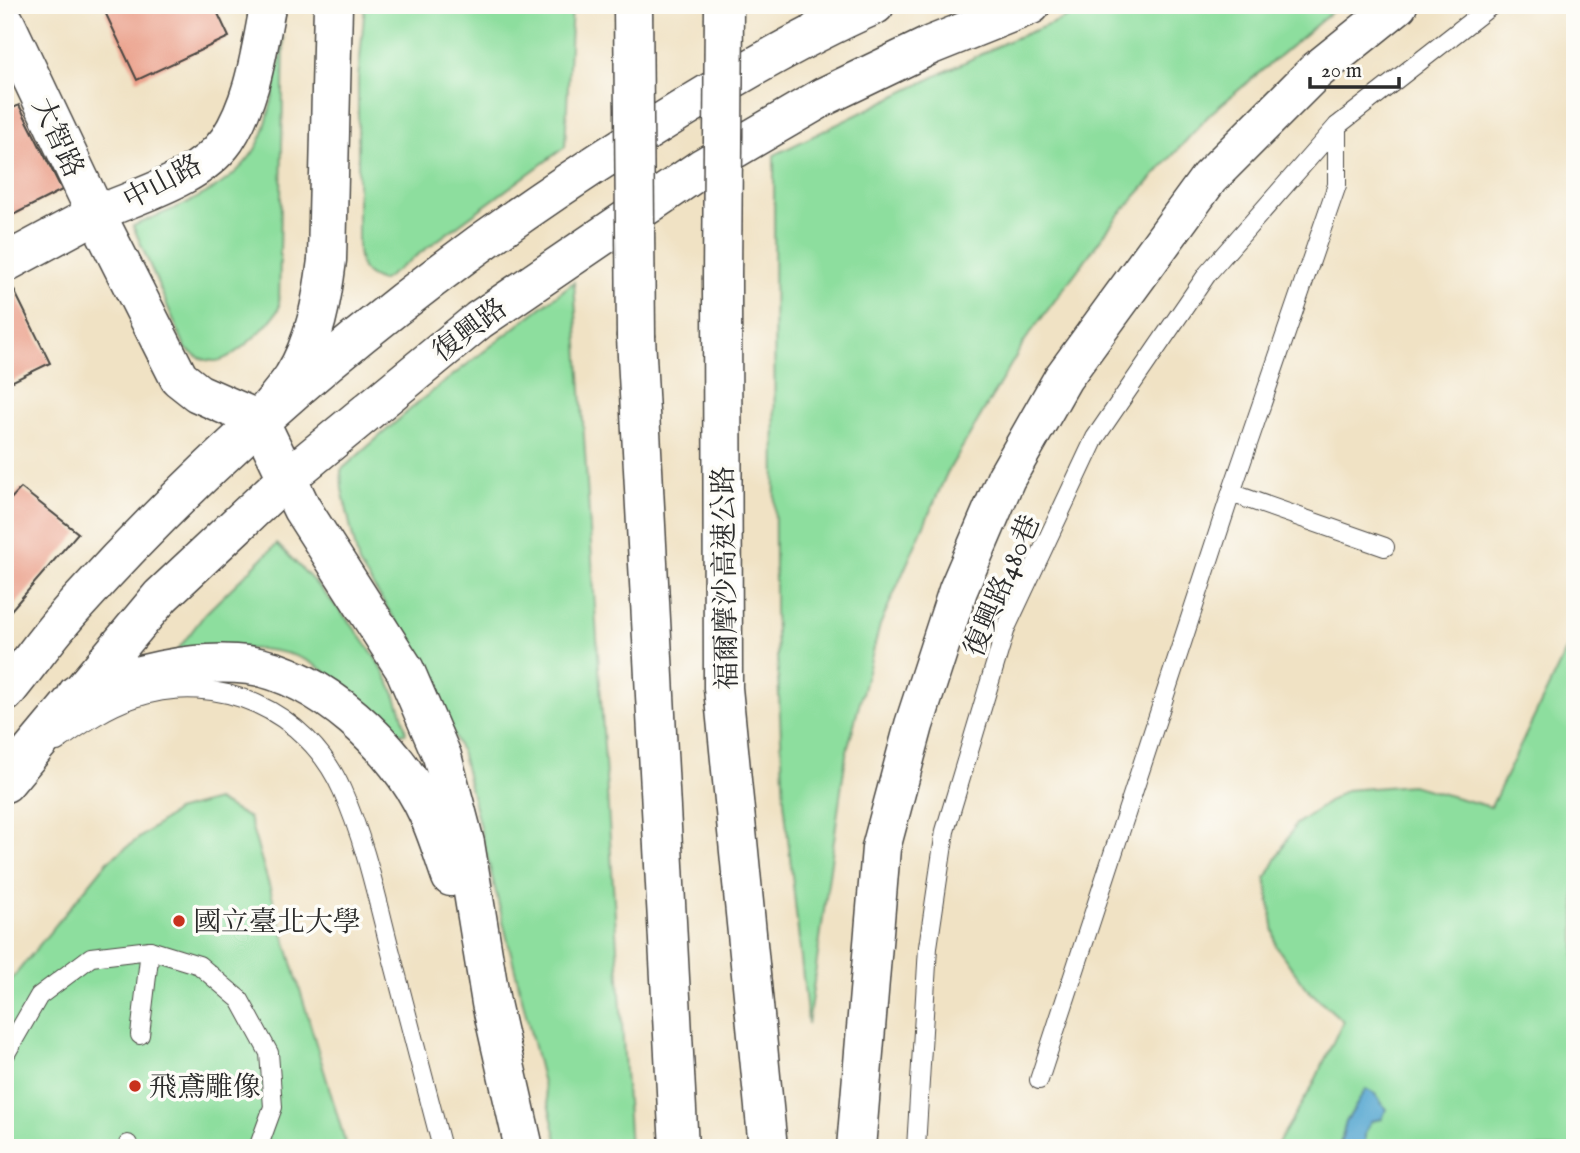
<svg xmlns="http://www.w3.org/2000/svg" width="1580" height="1153" font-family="'IM FELL English','Noto Serif TC',serif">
  <rect width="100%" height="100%" fill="#fdfcf7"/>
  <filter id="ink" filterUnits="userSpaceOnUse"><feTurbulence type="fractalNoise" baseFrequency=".0143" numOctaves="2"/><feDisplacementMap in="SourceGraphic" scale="14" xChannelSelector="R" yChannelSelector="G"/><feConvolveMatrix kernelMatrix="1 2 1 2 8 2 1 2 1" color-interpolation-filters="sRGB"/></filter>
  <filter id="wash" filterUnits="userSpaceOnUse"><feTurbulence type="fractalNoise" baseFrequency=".00686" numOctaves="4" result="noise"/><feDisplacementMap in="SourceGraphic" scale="28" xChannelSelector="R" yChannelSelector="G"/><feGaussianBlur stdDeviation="1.57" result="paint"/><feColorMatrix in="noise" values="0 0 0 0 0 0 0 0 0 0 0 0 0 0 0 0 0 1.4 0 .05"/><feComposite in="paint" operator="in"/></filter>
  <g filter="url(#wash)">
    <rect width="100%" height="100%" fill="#f0e2c4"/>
    <g fill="#8dde9e" stroke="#5c8464" stroke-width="2">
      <path d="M365 5H572L565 147 382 281C365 276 360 269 358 251V79Z"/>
      <polygon points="1098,5 1340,5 1210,114 1118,216 1026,339 947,473 880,625 846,755 808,1024 784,801 775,612 774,155 1008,41"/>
      <path d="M284 37 279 308C271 324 234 359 216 361 204 362 194 355 186 349L133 226C183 204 248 185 265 127 274 98 278 67 284 37Z"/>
      <polygon points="574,282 630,1148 559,1148 462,755 429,673 359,564 342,489 341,470 421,400"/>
      <path d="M277 544C325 591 397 665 406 733L395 734C369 711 343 681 313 664 273 641 220 650 176 652L206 613Z"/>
      <polygon points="1575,632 1575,1148 1275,1148 1313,1085 1343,1021 1306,988 1276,946 1266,878 1295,825 1346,790 1411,785 1491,807"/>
      <polygon points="216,800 249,818 347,1148 5,1148 5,987 108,861 176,811"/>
    </g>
    <polygon fill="#57a7d1" stroke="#41697e" stroke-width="2" points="1366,1089 1375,1094 1386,1109 1382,1119 1371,1121 1365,1133 1365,1148 1339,1148 1346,1122"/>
    <g id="blocks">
      <g fill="#ea9e88">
        <polygon points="119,5 214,5 229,37 137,80 105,12"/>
        <polygon points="19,105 62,190 5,219 5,112"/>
        <polygon points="12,286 50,363 5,385 5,289"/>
        <polygon points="21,488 78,533 5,617 5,505"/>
      </g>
    </g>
  </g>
  <g filter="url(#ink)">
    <use href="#blocks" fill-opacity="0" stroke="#494642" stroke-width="2"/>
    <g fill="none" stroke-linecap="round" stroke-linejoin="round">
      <defs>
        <g id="service">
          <polyline points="1231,493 1385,547"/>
          <path d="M57 742C81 725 106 707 135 698 218 670 307 711 342 790 365 841 377 899 391 953 408 1018 425 1083 442 1148"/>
          <polyline points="140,1035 150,950"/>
          <polyline points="5,1055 39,996 91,957 150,950 199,965 240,1000 269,1053 273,1107 258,1148"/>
          <polyline points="1039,1080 1231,493 1337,185 1337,126"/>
          <polyline points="128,1148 128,1144"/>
          <polyline points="916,1148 928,947 945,831 1006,628 1095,438 1208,273 1337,126 1492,5"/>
        </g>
        <path id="minor" d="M96 214C138 195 199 180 227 140 253 101 259 50 268 5"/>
        <g id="tertiary">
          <polyline points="5,22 96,214 179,378 198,393 259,420"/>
          <polyline points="5,263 96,214"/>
        </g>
        <g id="secondary">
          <path d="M5 693C29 664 50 633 75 606 237 426 426 271 630 142 709 92 789 43 875 5"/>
          <polyline points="5,783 161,596 287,478 479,320 702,168 825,96 931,45 1031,5"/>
        </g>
        <g id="motorway">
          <path d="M333 5 327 260C322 300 315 342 293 377 283 392 270 406 259 420L302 509 405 670 442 756 465 843 491 1003 524 1148"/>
          <polyline points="817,31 853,5"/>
          <polyline points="722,280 723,688 768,1148"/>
          <polyline points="636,337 679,1148"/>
          <path d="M77 694C131 676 191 658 248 665 319 674 398 748 427 812 437 833 443 855 451 877"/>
          <polyline points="856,1148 881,848 914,725 958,590 1006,478 1063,378 1209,178 1316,71 1398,5"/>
        </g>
      </defs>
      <use href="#service" stroke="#494642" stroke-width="20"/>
      <use href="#minor" stroke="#494642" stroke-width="38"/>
      <use href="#tertiary" stroke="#494642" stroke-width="41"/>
      <use href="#secondary" stroke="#494642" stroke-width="41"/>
      <use href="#motorway" stroke="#494642" stroke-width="41"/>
      <use href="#service" stroke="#fff" stroke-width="18"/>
      <use href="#minor" stroke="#fff" stroke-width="35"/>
      <use href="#tertiary" stroke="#fff" stroke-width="38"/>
      <use href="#secondary" stroke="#fff" stroke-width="38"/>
      <use href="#motorway" stroke="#fff" stroke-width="38"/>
      <defs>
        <g id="motorway-bridge">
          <polyline points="633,5 636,337"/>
          <polyline points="722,280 724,5"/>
        </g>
      </defs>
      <use href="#motorway-bridge" stroke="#494642" stroke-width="41" stroke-linecap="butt"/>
      <use href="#motorway-bridge" stroke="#fff" stroke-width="38"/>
    </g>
  </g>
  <g fill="#c8321e" stroke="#fdfcf7" stroke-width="2.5">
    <circle cx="179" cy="921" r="7"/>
    <circle cx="135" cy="1086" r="7"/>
  </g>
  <g text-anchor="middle" stroke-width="7" stroke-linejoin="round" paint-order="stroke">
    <g font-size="28" fill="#2b2b2b" stroke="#fdfcf7">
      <text transform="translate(59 137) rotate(65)" y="10">大智路</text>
      <text transform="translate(162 181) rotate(-28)" y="10">中山路</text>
      <text transform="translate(469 329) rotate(-37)" y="10">復興路</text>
      <text transform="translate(724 578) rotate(-91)" y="10">福爾摩沙高速公路</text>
      <text transform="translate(1001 585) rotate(-67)" y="10">復興路480巷</text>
    </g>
    <g font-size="28" fill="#2b2b2b" stroke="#fdfcf7" text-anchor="start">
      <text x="193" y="931">國立臺北大學</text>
      <text x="149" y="1096">飛鳶雕像</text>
    </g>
  </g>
  <rect width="1580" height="1153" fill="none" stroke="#fdfcf7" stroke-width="28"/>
  <path d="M1310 77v10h89v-10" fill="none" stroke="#2b2b2b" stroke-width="3.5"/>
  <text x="1321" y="77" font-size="21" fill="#2b2b2b" stroke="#fdfcf7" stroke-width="5" paint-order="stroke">20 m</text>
</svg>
